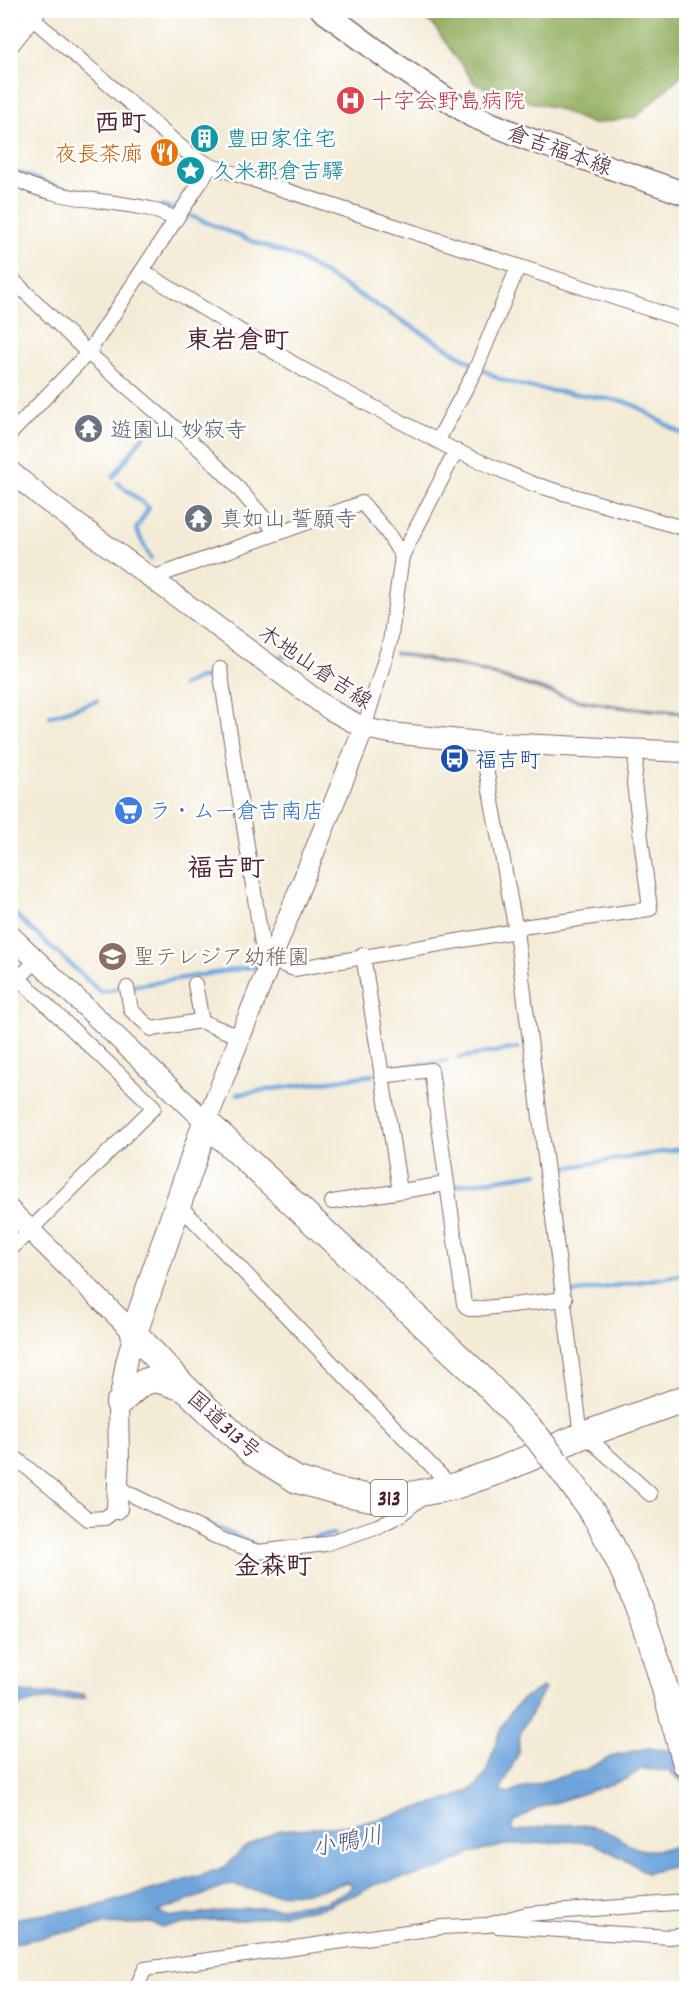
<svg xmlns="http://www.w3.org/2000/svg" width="697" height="1999" font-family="Dekko,'Klee One',sans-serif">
  <rect width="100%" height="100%" fill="#fff"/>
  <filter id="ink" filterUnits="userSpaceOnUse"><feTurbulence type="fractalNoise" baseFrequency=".0167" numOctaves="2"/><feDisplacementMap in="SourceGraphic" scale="12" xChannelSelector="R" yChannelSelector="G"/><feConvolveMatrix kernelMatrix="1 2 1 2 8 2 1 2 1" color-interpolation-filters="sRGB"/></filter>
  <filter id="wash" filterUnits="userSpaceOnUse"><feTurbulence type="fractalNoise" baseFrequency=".008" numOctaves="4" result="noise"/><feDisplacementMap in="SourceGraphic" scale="24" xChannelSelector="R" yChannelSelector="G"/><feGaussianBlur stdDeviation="1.35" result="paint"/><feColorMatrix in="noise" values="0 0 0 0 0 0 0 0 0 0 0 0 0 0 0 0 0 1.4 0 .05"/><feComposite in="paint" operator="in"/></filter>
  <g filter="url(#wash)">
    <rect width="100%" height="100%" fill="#f3ebd6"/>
    <polygon fill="#95b164" stroke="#706848" stroke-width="1.5" points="413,11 686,11 686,71 636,117 592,124 555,108 513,98 475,84 433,25"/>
    <g fill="#6da4db" stroke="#5c6283" stroke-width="1.5" fill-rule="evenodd">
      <polygon points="395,652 475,668 577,699 621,706 686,712 686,714 621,708 576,701 474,670 395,654"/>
      <path d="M542 1687 545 1689 522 1729 519 1739 518 1754 500 1791 509 1794 521 1788 585 1770 615 1755 649 1748 686 1753V1786L669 1771 641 1769 627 1779 538 1808 515 1821 511 1827 514 1832C541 1826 571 1821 598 1828 612 1832 623 1842 636 1848 651 1854 671 1847 686 1844V1864L646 1873 630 1862 595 1844 578 1841 505 1845 469 1854 441 1869 373 1885 359 1894 345 1897 329 1906 317 1909 243 1920H213L162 1927 151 1923 101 1925 11 1944V1919L94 1907 196 1877 225 1867 244 1848 280 1830 343 1826 372 1821 456 1797 477 1786 486 1773 498 1736 507 1717 520 1701ZM347 1882 353 1885 348 1890 326 1902 278 1908H249L183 1916 172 1917 158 1912 230 1885C243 1885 250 1891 262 1892 290 1896 320 1892 347 1882Z"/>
      <path d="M11 1692 83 1694 86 1698C59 1702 33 1694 11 1712Z"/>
    </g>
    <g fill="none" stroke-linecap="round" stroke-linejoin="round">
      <g stroke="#6da4db" stroke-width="4.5">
        <polyline points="19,173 65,189"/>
        <path d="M161 206 174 209 254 242 298 258 497 378C538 393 583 393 625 402 643 406 666 428 686 435"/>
        <polyline points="113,477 155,420"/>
        <polyline points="118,483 149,508 136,529 151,559"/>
        <polyline points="273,660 296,652"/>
        <polyline points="182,686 199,678 219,678"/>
        <polyline points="50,716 97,701"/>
        <polyline points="10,910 101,992 121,988"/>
        <polyline points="134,986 257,966"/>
        <polyline points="459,1058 518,1048"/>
        <polyline points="390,1068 447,1061"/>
        <polyline points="238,1094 372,1075"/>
        <polyline points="557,1169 686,1148"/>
        <polyline points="453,1186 538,1173"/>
        <polyline points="572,1293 686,1274"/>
        <polyline points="203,1522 255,1544"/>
        <polyline points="298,1541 334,1534"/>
      </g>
    </g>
  </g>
  <g filter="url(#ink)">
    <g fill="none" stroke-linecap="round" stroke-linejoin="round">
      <defs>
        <g id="street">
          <polyline points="25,12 189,154 211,166 686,321"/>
          <path d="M10 176C51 200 105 199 150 209 159 212 168 215 176 219"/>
          <polyline points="142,271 304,370 456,451 533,484 686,529"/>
          <polyline points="10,277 88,353 203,452 231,480 277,533"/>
          <polyline points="10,434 88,353 211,166"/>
          <polyline points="438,440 475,371 518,267"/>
          <polyline points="152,578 362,503 387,532 402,556"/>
          <polyline points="220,669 263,951 272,961 294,969 516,931"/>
          <polyline points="364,728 390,642 402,556 456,451"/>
          <polyline points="481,742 516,931 581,1436"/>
          <polyline points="515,928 650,909 634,783 637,750"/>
          <polyline points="363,955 400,1191"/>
          <polyline points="10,970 154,1107 10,1250"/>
          <polyline points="195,984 202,1022"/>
          <polyline points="10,987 37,960"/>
          <polyline points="127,988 131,1010 152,1029 200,1021 240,1037"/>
          <polyline points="381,1076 431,1070 464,1304 469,1309 476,1309 565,1299"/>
          <polyline points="332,1202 446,1184"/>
          <polyline points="178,1204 452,1487"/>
          <polyline points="585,1435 650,1494"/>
          <polyline points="10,1453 88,1519 105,1518 117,1509"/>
          <polyline points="118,1488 223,1540 258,1552 325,1544 378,1526 400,1515 421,1498"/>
          <polyline points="497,1926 669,1937 686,1935"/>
          <polyline points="136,1988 145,1969 442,1927 488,1925 527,1914 686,1902"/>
        </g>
        <g id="secondary">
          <polyline points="10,43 36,10"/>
          <polyline points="10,471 45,500 329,709 364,728 390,733 481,742 686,752"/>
          <polyline points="10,935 206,1122 364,728"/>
          <polyline points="10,1210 134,1333 126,1363 118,1408 119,1457 117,1509"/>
        </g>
        <polyline id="primary" points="322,10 392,62 472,116 531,140 686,194"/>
        <g id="highway">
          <path d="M119 1403C149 1375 148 1375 186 1389"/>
          <polyline points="537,1437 479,1376 206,1122 134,1333 186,1389 252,1452 297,1480 336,1491 371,1498 399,1497 452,1487 501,1470 581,1436 686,1398"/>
          <path d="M556 1462C572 1484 590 1506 603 1530 644 1603 664 1685 686 1764"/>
        </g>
      </defs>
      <use href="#street" stroke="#856667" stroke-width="16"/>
      <use href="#secondary" stroke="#856667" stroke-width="22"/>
      <use href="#primary" stroke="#856667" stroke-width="25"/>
      <use href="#highway" stroke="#856667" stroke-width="28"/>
      <use href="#street" stroke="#fff" stroke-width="14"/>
      <use href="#secondary" stroke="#fff" stroke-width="20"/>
      <use href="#primary" stroke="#fff" stroke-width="22"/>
      <use href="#highway" stroke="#fff" stroke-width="26"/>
      <defs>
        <polyline id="highway-bridge" points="537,1437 556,1462"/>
      </defs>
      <use href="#highway-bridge" stroke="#856667" stroke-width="28" stroke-linecap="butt"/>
      <use href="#highway-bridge" stroke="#fff" stroke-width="26"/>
    </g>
  </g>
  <defs>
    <symbol id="hospital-disc" viewBox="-11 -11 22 22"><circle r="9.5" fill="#e0444e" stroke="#fff"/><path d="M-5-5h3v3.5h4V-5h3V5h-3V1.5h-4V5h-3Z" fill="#fff"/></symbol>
    <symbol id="building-disc" viewBox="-11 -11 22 22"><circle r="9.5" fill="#0f9aa8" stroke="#fff"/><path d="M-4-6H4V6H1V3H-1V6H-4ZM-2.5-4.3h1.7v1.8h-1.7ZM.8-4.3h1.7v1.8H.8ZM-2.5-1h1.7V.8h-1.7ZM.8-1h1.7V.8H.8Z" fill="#fff"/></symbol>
    <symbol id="restaurant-disc" viewBox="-11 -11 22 22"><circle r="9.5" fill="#e8710a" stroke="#fff"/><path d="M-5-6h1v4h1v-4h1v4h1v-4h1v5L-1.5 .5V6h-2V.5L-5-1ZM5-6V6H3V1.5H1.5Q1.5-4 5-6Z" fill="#fff"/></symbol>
    <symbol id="sight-disc" viewBox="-11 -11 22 22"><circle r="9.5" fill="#0f9aa8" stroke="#fff"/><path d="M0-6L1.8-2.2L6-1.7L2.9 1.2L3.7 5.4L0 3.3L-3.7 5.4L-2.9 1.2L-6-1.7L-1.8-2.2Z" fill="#fff"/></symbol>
    <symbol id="temple-disc" viewBox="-11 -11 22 22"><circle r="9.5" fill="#6b7280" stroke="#fff"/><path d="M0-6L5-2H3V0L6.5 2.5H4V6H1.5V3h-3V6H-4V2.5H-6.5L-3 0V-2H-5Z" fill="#fff"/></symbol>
    <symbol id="bus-disc" viewBox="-11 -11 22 22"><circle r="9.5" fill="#1a4fb4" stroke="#fff"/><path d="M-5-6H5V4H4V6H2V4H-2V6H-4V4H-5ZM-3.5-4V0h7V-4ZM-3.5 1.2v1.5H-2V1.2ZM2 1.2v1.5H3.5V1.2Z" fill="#fff"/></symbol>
    <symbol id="supermarket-disc" viewBox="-11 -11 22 22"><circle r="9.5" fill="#3f7fe0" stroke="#fff"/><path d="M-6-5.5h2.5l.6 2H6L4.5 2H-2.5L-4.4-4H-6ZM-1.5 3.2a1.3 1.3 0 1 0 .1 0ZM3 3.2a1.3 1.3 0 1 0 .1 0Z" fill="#fff"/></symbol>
    <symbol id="school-disc" viewBox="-11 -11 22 22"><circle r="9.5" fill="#8d6e63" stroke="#fff"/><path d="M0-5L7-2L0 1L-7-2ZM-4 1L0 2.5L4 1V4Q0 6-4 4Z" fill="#fff"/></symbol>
  </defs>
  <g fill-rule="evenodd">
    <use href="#hospital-disc" x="334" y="84" width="33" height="33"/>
    <use href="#building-disc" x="188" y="122" width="33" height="33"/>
    <use href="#restaurant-disc" x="148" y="136" width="33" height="33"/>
    <use href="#sight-disc" x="174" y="154" width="33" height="33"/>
    <use href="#temple-disc" x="72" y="412" width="33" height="33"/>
    <use href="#temple-disc" x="182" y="502" width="33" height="33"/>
    <use href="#bus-disc" x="438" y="742" width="33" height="33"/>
    <use href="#supermarket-disc" x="112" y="794" width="33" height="33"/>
    <use href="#school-disc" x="96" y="940" width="33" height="33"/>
  </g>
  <g text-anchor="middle" stroke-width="5" stroke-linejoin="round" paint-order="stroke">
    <rect fill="#fff" stroke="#80626b" stroke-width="1.5" x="371" y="1480" width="36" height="36" rx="4.5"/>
    <g font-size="21" font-weight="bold" fill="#4a1f2b">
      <text x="389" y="1505">313</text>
    </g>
    <g font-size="22" fill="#be3a42" stroke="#fff" text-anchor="start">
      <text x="371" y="108">十字会野島病院</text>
    </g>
    <g font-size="22" fill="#0d838f" stroke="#fff" text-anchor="start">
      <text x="226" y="146">豊田家住宅</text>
      <text x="212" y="178">久米郡倉吉驛</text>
    </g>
    <g font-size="22" fill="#4a1f2b" stroke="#fff">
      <text transform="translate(560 149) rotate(20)" y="8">倉吉福本線</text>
      <text transform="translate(316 666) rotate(34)" y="8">木地山倉吉線</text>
      <text transform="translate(225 1424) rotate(42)" y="8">国道313号</text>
    </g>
    <g font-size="22" fill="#c56008" stroke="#fff" text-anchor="end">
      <text x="143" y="161">夜長茶廊</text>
    </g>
    <g font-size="22" fill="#5b616d" stroke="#fff" text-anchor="start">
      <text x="110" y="437">遊園山 妙寂寺</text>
      <text x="220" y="526">真如山 誓願寺</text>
    </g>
    <g font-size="22" fill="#164399" stroke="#fff" text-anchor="start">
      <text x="475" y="767">福吉町</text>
    </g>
    <g font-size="22" fill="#366cbe" stroke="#fff" text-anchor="start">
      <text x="149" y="818">ラ・ムー倉吉南店</text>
    </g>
    <g font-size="22" fill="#785e54" stroke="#fff" text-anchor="start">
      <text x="133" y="964">聖テレジア幼稚園</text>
    </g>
    <g font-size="24" font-style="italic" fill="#5a5b7a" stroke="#fff">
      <text transform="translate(347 1841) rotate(-11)" y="8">小鴨川</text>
    </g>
    <g font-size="26" font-weight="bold" fill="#4a1f2b" stroke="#fff">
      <text x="120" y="131">西町</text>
      <text x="237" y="348">東岩倉町</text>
      <text x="226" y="876">福吉町</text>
      <text x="273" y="1574">金森町</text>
    </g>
  </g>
  <rect width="697" height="1999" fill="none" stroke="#fff" stroke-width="36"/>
</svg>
